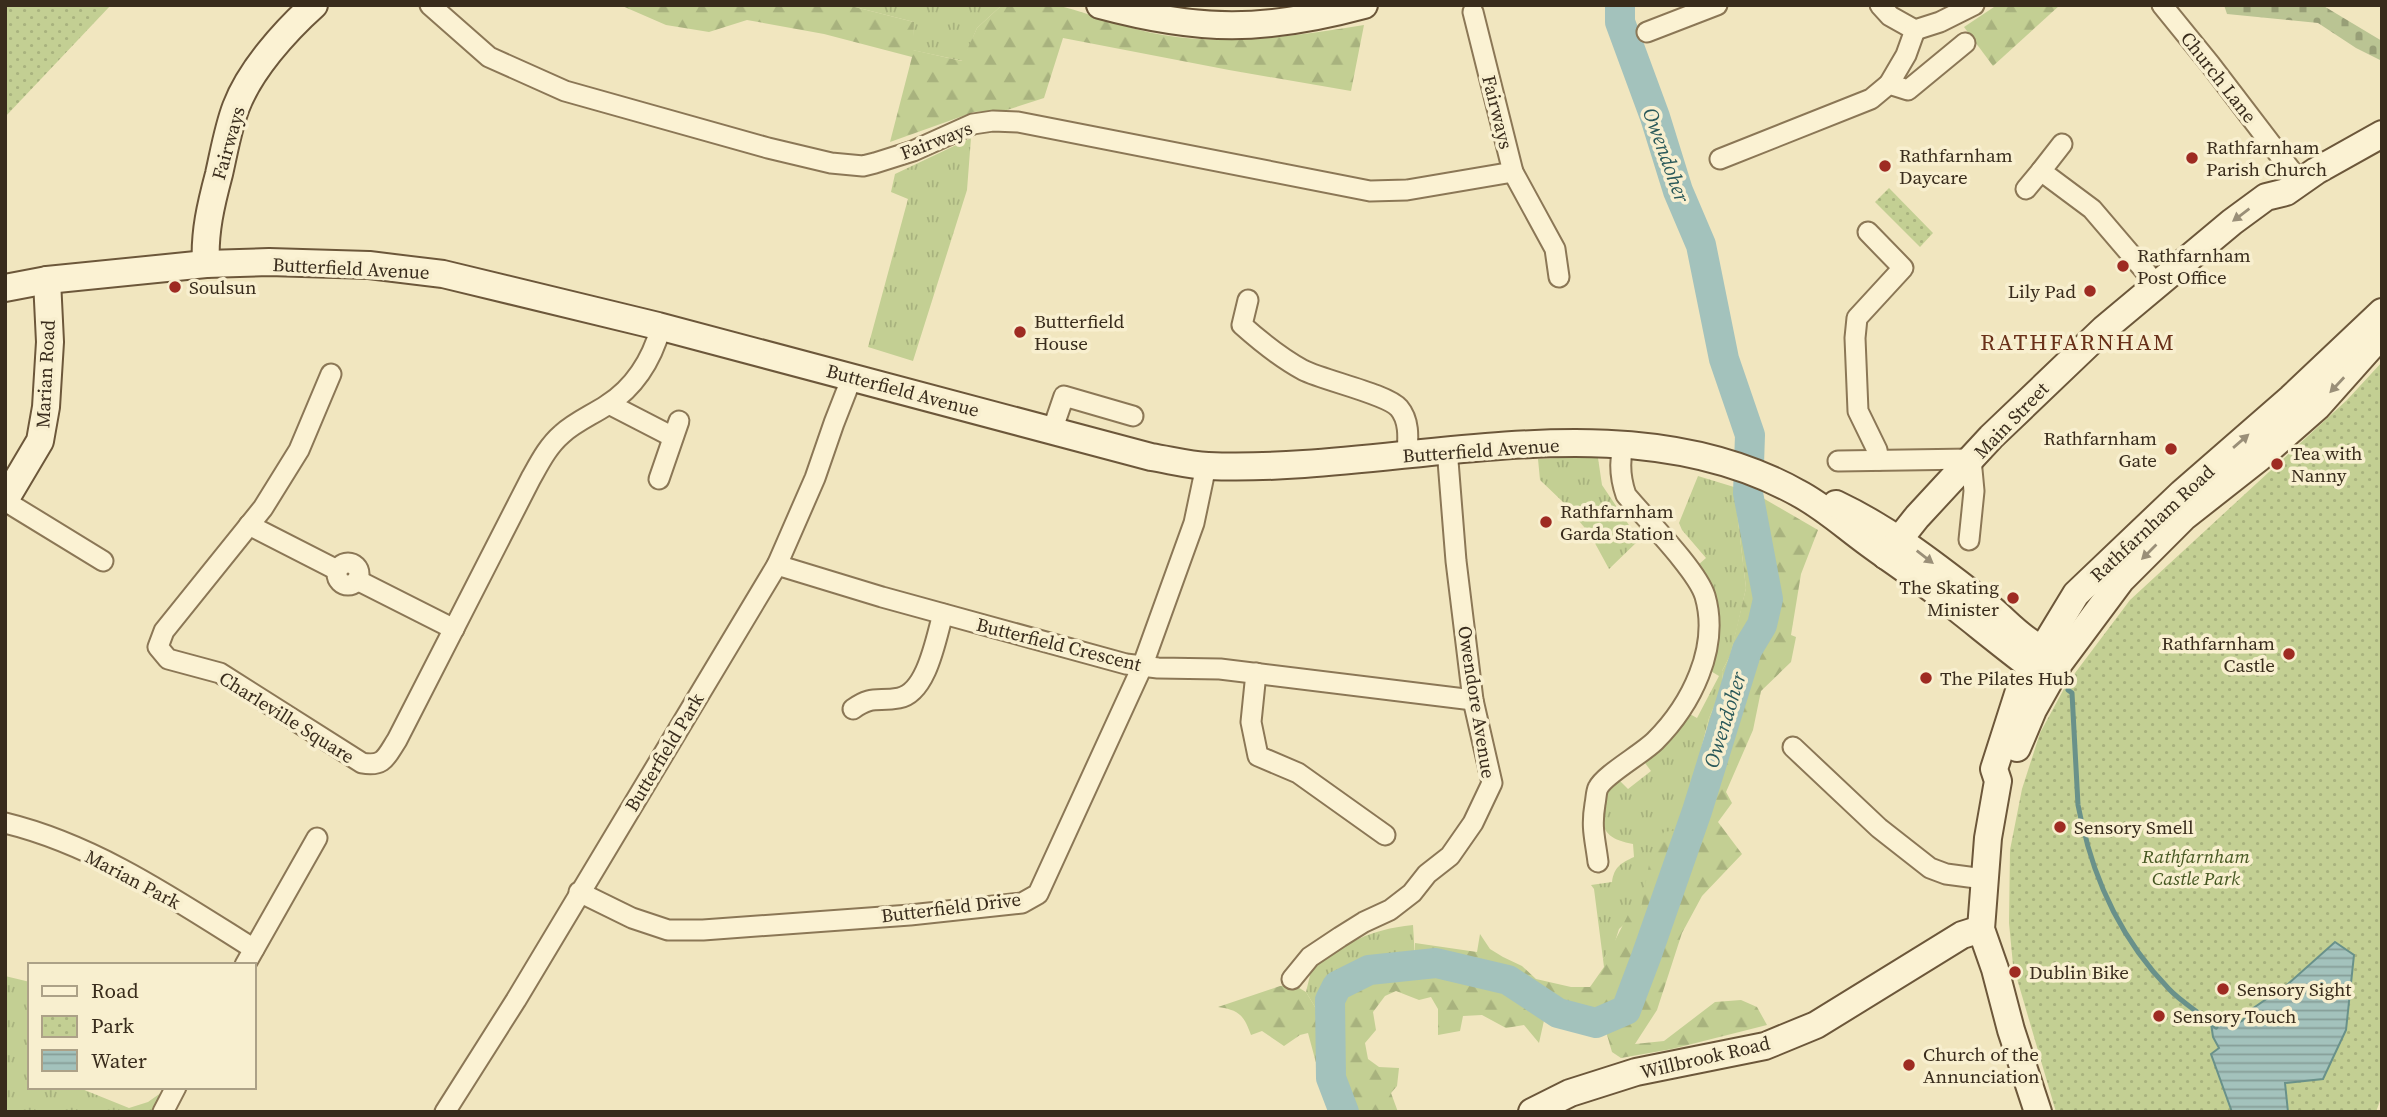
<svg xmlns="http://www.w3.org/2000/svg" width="2387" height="1117" font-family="'Source Serif 4',serif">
  <defs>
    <pattern id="grass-tufts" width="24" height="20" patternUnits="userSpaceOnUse" patternTransform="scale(1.75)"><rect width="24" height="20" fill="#c3cf93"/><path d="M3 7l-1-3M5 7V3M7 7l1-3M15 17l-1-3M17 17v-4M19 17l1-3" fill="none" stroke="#a8b27e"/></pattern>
    <pattern id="forest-firs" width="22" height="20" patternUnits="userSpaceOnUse" patternTransform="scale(1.75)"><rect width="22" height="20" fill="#c3cf93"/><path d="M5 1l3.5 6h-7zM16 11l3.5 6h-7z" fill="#a8b27e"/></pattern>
    <pattern id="cemetery-stones" width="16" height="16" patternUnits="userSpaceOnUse" patternTransform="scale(1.75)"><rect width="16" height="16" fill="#bac493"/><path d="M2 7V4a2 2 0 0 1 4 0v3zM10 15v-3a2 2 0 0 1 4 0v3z" fill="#989f77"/></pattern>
    <pattern id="park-dots" width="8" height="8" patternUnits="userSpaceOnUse" patternTransform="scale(1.75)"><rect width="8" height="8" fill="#c3cf93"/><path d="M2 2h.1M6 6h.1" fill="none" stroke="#a8b27e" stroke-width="1.8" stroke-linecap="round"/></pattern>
    <pattern id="water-rules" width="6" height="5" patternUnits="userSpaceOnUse" patternTransform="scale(1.75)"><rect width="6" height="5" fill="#a3c2bc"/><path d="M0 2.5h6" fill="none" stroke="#869e98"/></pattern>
  </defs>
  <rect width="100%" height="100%" fill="#f1e6bf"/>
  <g fill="url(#grass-tufts)">
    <polygon points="847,5 1002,5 977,28 963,61 912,50 914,22"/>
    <polygon points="971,138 967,190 913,361 868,347 908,199 891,192 895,174"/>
    <polygon points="1579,457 1598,458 1602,485 1639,540 1609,569 1590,534 1563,502 1540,480 1538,459"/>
    <path d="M1698 476 1734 487 1746 588 1737 628 1730 656 1722 671 1723 686 1709 718 1686 809 1645 894 1641 909 1619 929 1614 945 1603 959 1594 889 1591 885 1612 882C1614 867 1621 863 1634 857L1633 844C1613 840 1602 835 1601 812 1601 799 1605 791 1615 783L1620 781 1628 789 1651 771 1645 763 1657 752 1688 713 1697 718 1719 676 1709 670 1698 565 1706 558 1682 530 1679 523Z"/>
    <path d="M1413 925 1415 958 1380 956 1364 958 1329 977 1321 991 1318 1012 1306 992 1312 967C1350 942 1367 930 1413 925Z"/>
    <polygon points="5,976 30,982 30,1087 77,1087 129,1108 148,1102 165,1090 163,1112 5,1112"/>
  </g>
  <g fill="url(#forest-firs)">
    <path d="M620 5H847L914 22 913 50 962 61 977 28 1002 5C1020 5 1043 2 1060 6 1095 15 1127 29 1163 35 1231 46 1297 36 1364 25L1351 91 1229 70 1063 38 1044 98 1007 110 974 112 890 142 912 57 824 34 747 20 709 32 666 25Z"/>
    <polygon points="1997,5 2060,5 1993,66 1964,27"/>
    <path d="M1734 487 1756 494 1818 530 1801 574 1791 635 1796 637 1791 662 1761 691 1753 730 1726 792 1732 803 1718 822 1742 854 1702 896 1682 933 1657 1010 1635 1044 1664 1041 1715 1002 1741 1000 1757 1007 1767 1025 1672 1049 1621 1058 1612 1052 1605 1028 1591 1030 1545 1016 1539 1043 1524 1025 1506 1028 1482 1015 1463 1016 1460 1031 1438 1035V1009L1431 997 1419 1000 1396 991 1385 996 1373 1012 1376 1030 1365 1043 1368 1059 1379 1067 1399 1068 1397 1086 1391 1093 1398 1112H1334L1325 1096 1308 1033 1300 1035 1284 1046 1262 1031 1251 1035C1244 1016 1240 1010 1218 1007L1280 986 1294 985 1306 992 1318 1012 1323 1060 1339 1053 1337 1014 1349 985 1382 968 1415 970V943L1477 952 1480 934 1490 949 1503 957 1522 966 1536 979 1571 987H1590L1604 967 1603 959C1616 943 1622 924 1633 906L1641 908 1651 854 1664 832 1677 830 1698 769 1709 718 1723 686 1722 671 1730 656 1746 588Z"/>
  </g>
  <polygon fill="url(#cemetery-stones)" points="2224,5 2322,5 2382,41 2382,61 2356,48 2318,23 2227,14"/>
  <g fill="url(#park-dots)">
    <polygon points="5,5 111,5 5,117"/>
    <polygon points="1889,188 1933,233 1920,247 1875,202"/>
    <polygon points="2382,362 2382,1095 2376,1112 2056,1112 2013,965 2009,923 2010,850 2022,789 2040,733 2066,685 2130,600 2347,400"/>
  </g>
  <polygon fill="url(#water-rules)" stroke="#69918a" stroke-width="2" points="2335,942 2354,955 2346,1030 2323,1079 2285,1083 2288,1112 2232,1112 2211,1054 2219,1048 2213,1037 2211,1023 2237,1023 2242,1021 2252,1009 2288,984"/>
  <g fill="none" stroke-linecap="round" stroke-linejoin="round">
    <g stroke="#69918a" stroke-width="5">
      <polyline points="1750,435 1755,440"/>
      <polyline points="2068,690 2072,693 2078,805 2081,819"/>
      <path d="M2082 822C2095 884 2124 943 2169 989 2182 1003 2201 1013 2216 1027"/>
    </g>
    <polyline stroke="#a3c2bc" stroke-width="30" points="1344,1112 1331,1078 1330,1000 1337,986 1369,970 1436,963 1508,980 1558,1013 1596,1023 1626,1010 1646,957 1697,811 1747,650 1762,625 1768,599 1748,493 1750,435 1724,359 1701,245 1678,191 1655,117 1620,22 1620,5"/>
    <defs>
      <g id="street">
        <polyline points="430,5 489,57 565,91 768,148 831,163 863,166 875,163 913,151 973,124 993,121 1018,122 1370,191 1407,190 1513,172"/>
        <polyline points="1880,5 1890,16 1915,30 1940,22 1974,5"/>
        <polyline points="2162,5 2210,64 2300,182"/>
        <polyline points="1473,12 1513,172 1555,249 1559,277"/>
        <polyline points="1647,32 1717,5"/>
        <polyline points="1889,84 1906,55 1915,30"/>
        <polyline points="2062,144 2041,171 2092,209 2157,285"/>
        <polyline points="1720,159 1871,99 1889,84 1908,90 1965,43"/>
        <polyline points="2026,189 2041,171"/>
        <polyline points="1868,232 1903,268 1857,318 1855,338 1858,411 1877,450 1879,460"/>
        <path d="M1248 300 1242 325C1261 342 1281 358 1303 370 1325 381 1387 394 1399 408 1410 421 1408 439 1407 455"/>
        <path d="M331 374 299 450 263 508 164 631 158 647 168 659 220 673 362 763C384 767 386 757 397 740L531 478C540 462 548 446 562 434 575 422 592 415 607 405 635 387 652 359 661 327"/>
        <polyline points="609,404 673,437"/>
        <polyline points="1052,431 1064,396 1133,416"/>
        <polyline points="1838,461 1971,459 1974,491 1969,540"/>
        <polyline points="659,479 679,421"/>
        <polyline points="5,501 103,561"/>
        <polyline points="249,525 337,570"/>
        <circle cx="348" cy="574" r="11"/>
        <polyline points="777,565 882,597 1126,664 1158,668 1220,669 1473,700"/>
        <polyline points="357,580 454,629"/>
        <polyline points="1256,673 1251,722 1258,756 1298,773 1385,835"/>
        <path d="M853 709C872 695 878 702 899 698 927 693 936 638 943 614"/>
        <polyline points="1793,747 1879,828 1930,868 1946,874 1984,879"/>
        <path d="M5 823C96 845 176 900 254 949"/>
        <path d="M1598 862C1595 838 1591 828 1595 804 1596 800 1596 792 1598 788 1604 775 1642 754 1655 741 1691 705 1720 648 1705 596 1697 570 1645 518 1626 495 1620 478 1619 463 1623 446"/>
        <polyline points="579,892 632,918 668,930 703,930 910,915 1022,903 1038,894 1142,667 1194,523 1206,466"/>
        <polyline points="245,965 317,838"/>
        <polyline points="1292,979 1310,957 1340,937 1364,922 1390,910 1412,893 1427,874 1450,856 1473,823 1492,783 1473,700 1456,561 1448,461"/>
        <polyline points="163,1112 176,1087"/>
        <polyline points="445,1112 516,1000 777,565 815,478 834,423 852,377"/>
      </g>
      <g id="secondary">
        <path d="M1100 5C1200 32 1264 32 1364 5"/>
        <path d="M206 264C204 233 211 204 219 174 224 152 228 128 236 107 250 70 285 31 314 5"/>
        <path d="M5 288 47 280 206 264 269 262 369 265 443 274 658 326 1151 457C1170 460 1189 465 1208 466 1399 474 1621 394 1798 493 1823 506 1845 526 1867 542 1890 559 1914 575 1936 592 1974 621 2010 652 2049 680"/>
        <polyline points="5,500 40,441 46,407 50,342 47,280"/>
        <path d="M1836 504C1893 531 1940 569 1989 607 2005 620 2017 635 2035 645"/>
        <polyline points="1886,556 1917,517 1991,437 2104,329 2232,222 2266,197 2286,192 2316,171 2382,134"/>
        <polyline points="2017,748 2033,710 2060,662 2121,580 2184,517 2259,458 2317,407 2382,334"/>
        <polyline points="1532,1112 1570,1093 1636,1072 1765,1046 1816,1025 1962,935 1981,929"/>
        <polyline points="2038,1112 2011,1030 1995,969 1981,929 1988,838 1998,781 1994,769 2018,694 2042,650 2076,594 2182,493 2291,398 2382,312"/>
      </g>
    </defs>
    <use href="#street" stroke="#8b7756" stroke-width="23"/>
    <use href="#secondary" stroke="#6c573a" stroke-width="30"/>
    <use href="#street" stroke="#fbf2d3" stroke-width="19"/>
    <use href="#secondary" stroke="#fbf2d3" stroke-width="26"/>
  </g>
  <defs><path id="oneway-solid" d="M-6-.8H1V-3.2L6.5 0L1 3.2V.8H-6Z" transform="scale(1.75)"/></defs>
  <g fill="#9a8f78">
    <use href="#oneway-solid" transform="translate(2241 215) rotate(143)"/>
    <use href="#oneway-solid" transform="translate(2337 385) rotate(133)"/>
    <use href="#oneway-solid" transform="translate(2241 441) rotate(-41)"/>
    <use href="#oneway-solid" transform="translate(2149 552) rotate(135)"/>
    <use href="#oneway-solid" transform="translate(1925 557) rotate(38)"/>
  </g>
  <g fill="#9e2b22" stroke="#f8efcf" stroke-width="2.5">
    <circle cx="2192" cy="158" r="7"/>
    <circle cx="1885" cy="166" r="7"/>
    <circle cx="2123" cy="266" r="7"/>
    <circle cx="175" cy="287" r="7"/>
    <circle cx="2090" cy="291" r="7"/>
    <circle cx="1020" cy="332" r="7"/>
    <circle cx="2171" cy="449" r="7"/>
    <circle cx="2277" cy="464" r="7"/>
    <circle cx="1546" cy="522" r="7"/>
    <circle cx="2013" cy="598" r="7"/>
    <circle cx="2289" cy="654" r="7"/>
    <circle cx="1926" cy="678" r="7"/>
    <circle cx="2060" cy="827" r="7"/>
    <circle cx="2015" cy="972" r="7"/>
    <circle cx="2223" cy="989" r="7"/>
    <circle cx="2159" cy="1016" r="7"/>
    <circle cx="1909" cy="1065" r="7"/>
  </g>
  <g text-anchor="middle" stroke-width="7" stroke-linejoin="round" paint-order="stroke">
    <g font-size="19" fill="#392c1c" stroke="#f8efcf">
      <text transform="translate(2219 77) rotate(52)" y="7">Church Lane</text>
      <text transform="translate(1498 112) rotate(76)" y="7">Fairways</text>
      <text transform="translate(936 140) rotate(-21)" y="7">Fairways</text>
      <text transform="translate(228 143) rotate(-74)" y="7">Fairways</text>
      <text transform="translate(351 268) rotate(3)" y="7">Butterfield Avenue</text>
      <text transform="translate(45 374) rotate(-87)" y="7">Marian Road</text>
      <text transform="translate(903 390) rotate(15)" y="7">Butterfield Avenue</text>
      <text transform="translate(2011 420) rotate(-46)" y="7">Main Street</text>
      <text transform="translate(1481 450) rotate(-4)" y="7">Butterfield Avenue</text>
      <text transform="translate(2152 523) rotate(-43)" y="7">Rathfarnham Road</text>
      <text transform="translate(1059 644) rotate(14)" y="7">Butterfield Crescent</text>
      <text transform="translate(1477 702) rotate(81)" y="7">Owendore Avenue</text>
      <text transform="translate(287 717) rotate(32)" y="7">Charleville Square</text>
      <text transform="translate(664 752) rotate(-59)" y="7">Butterfield Park</text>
      <text transform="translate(133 879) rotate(28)" y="7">Marian Park</text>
      <text transform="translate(951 907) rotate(-7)" y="7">Butterfield Drive</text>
      <text transform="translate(1705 1057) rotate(-13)" y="7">Willbrook Road</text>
    </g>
    <g font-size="19" fill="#392c1c" stroke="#f8efcf" text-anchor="start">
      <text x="2206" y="154">Rathfarnham<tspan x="2206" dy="22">Parish Church</tspan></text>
      <text x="1899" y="162">Rathfarnham<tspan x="1899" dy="22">Daycare</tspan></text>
      <text x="2137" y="262">Rathfarnham<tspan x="2137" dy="22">Post Office</tspan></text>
      <text x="189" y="294">Soulsun</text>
      <text x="2076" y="298" text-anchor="end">Lily Pad</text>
      <text x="1034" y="328">Butterfield<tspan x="1034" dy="22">House</tspan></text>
      <text x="2157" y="445" text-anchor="end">Rathfarnham<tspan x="2157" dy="22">Gate</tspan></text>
      <text x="2291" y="460">Tea with<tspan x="2291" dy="22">Nanny</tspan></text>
      <text x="1560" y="518">Rathfarnham<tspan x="1560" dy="22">Garda Station</tspan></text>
      <text x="1999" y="594" text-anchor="end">The Skating<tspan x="1999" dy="22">Minister</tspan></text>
      <text x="2275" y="650" text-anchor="end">Rathfarnham<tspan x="2275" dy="22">Castle</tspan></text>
      <text x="1940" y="685">The Pilates Hub</text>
      <text x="2074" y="834">Sensory Smell</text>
      <text x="2029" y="979">Dublin Bike</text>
      <text x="2237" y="996">Sensory Sight</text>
      <text x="2173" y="1023">Sensory Touch</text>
      <text x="1923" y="1061">Church of the<tspan x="1923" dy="22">Annunciation</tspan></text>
    </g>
    <g font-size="19" font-style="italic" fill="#455721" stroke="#f8efcf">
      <text x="2196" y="863">Rathfarnham<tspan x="2196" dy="22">Castle Park</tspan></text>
    </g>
    <g font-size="21" font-style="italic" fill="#2a595a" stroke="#f8efcf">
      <text transform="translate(1666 155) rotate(70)" y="7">Owendoher</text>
      <text transform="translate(1725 720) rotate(-73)" y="7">Owendoher</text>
    </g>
    <g font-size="23" letter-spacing="2" fill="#693018" stroke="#f8efcf">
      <text x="2078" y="350">RATHFARNHAM</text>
    </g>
  </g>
  <rect width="2387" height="1117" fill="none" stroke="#392c1c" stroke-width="14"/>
  <rect x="28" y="963" width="228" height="126" fill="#f8efcf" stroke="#aca187" stroke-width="2"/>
  <rect x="42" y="986" width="35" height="10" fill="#fbf2d3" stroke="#aca187" stroke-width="2"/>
  <text x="91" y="998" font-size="21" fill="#392c1c">Road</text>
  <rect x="42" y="1016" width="35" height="21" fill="url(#park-dots)" stroke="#aca187" stroke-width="2"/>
  <text x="91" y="1033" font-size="21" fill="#392c1c">Park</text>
  <rect x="42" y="1050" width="35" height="21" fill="url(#water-rules)" stroke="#aca187" stroke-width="2"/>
  <text x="91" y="1068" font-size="21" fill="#392c1c">Water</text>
</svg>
